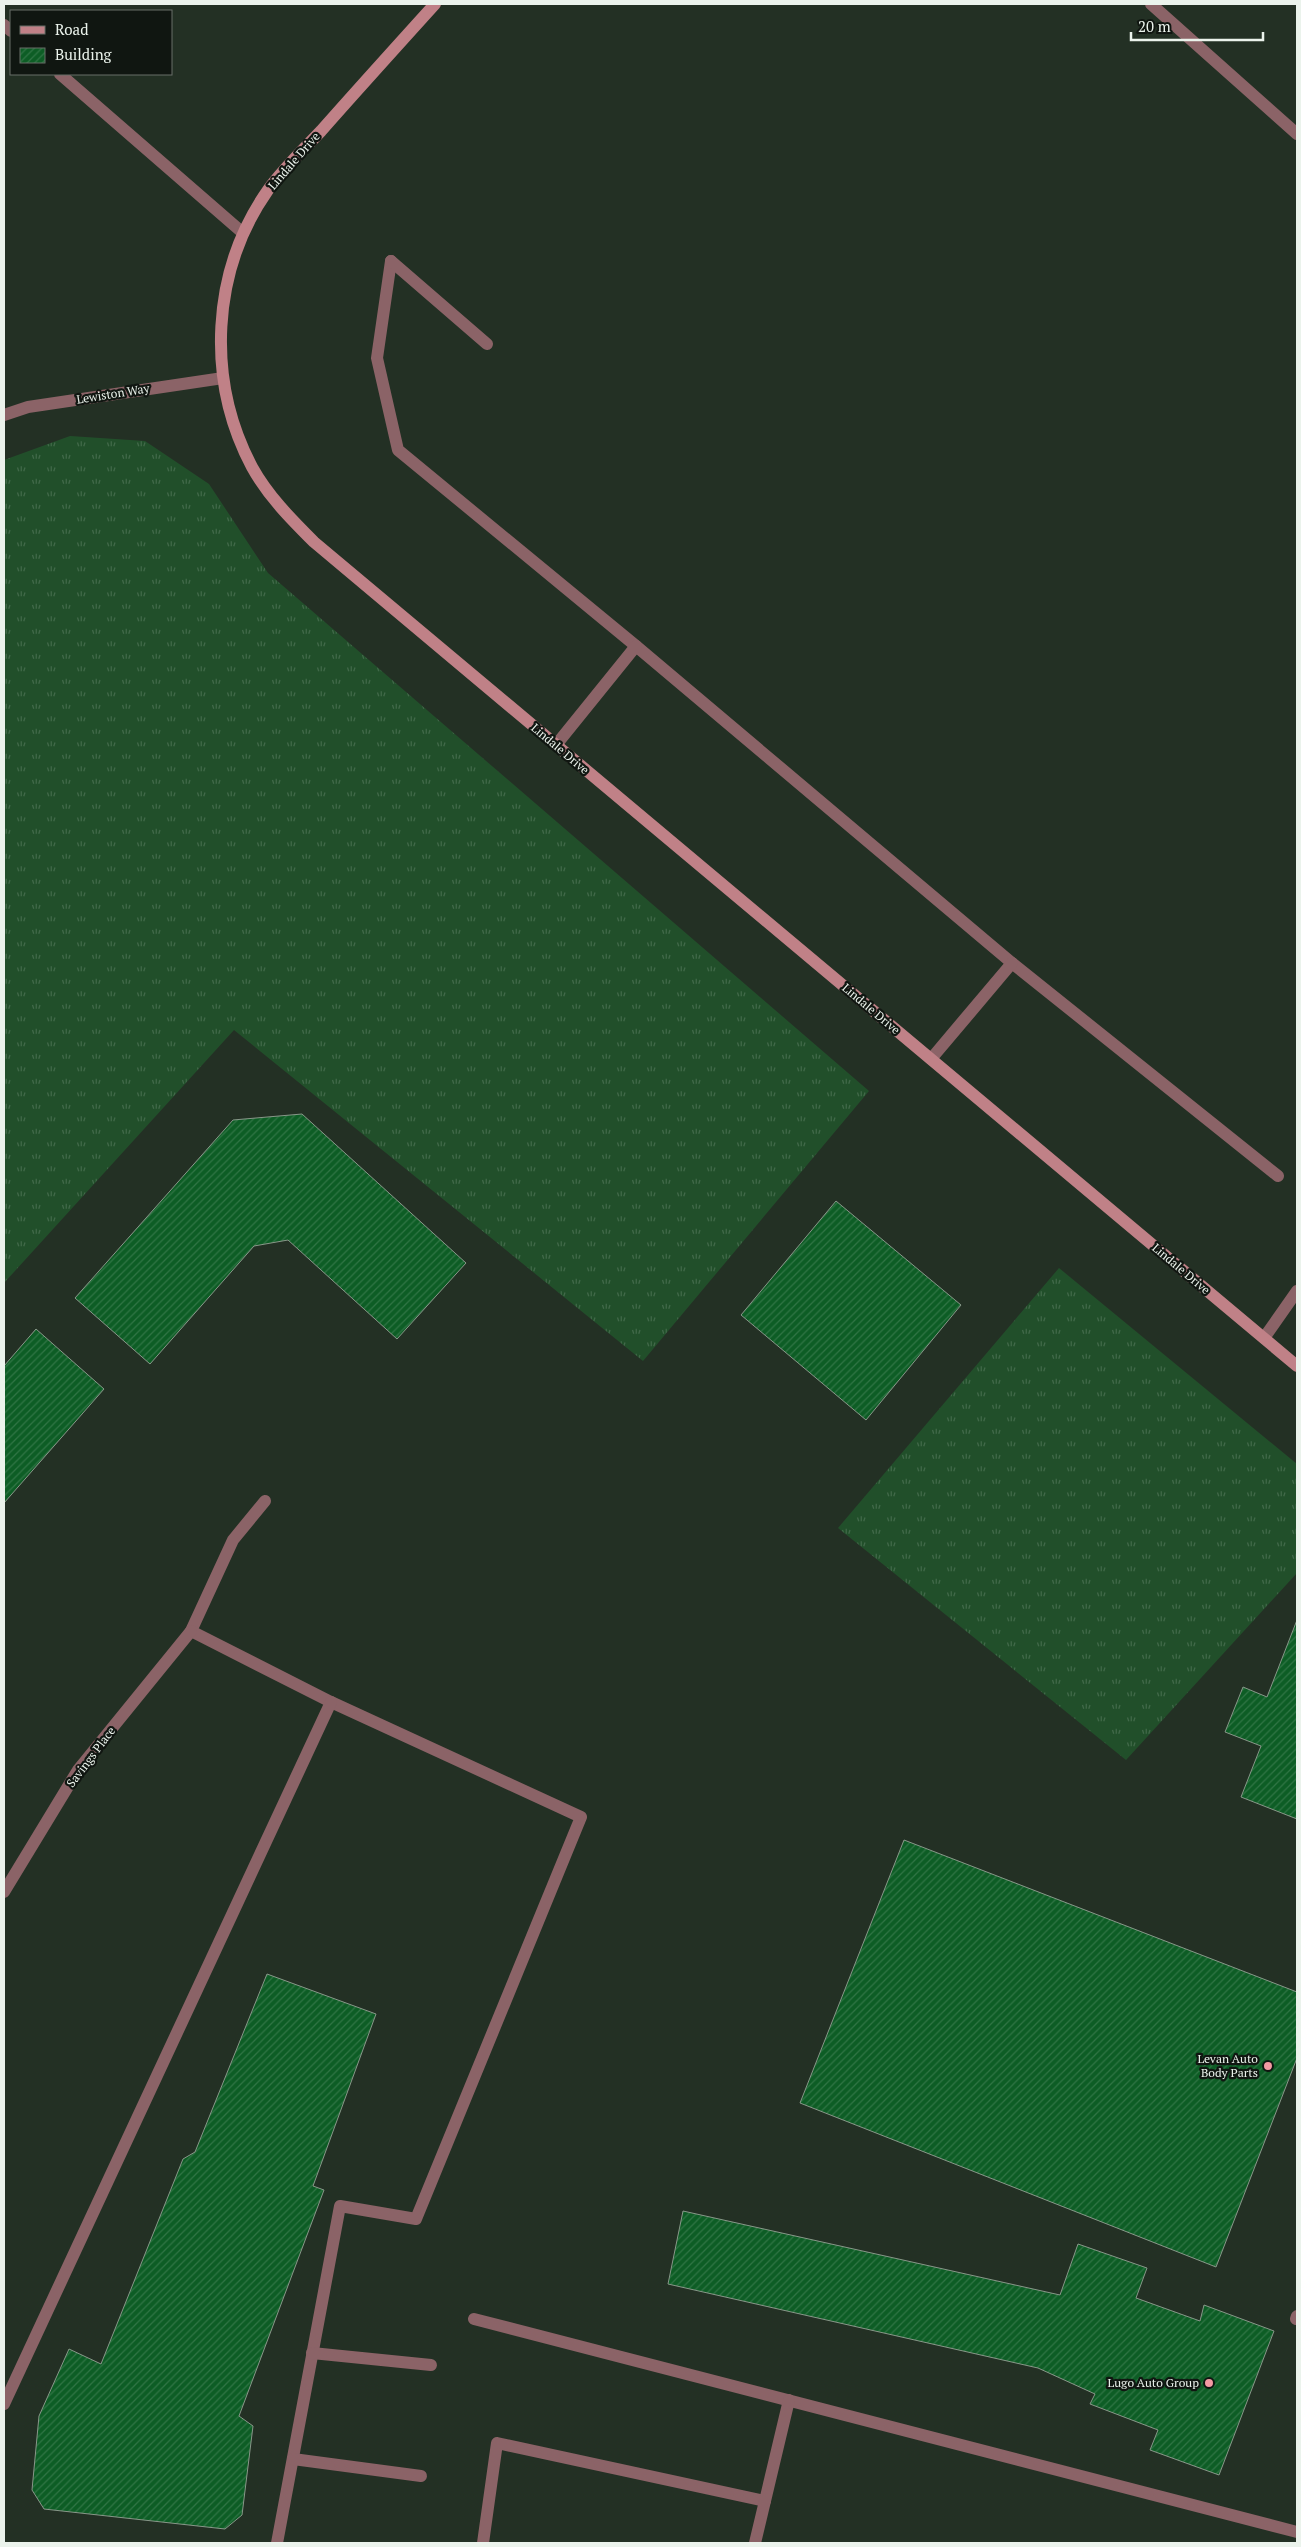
<svg xmlns="http://www.w3.org/2000/svg" width="1301" height="2547" font-family="'PT Serif',serif">
  <defs>
    <pattern id="grass-tufts" width="24" height="20" patternUnits="userSpaceOnUse" patternTransform="scale(1.25)"><rect width="24" height="20" fill="#214f2a"/><path d="M3 7l-1-3M5 7V3M7 7l1-3M15 17l-1-3M17 17v-4M19 17l1-3" fill="none" stroke="#416949"/></pattern>
    <pattern id="building-hatch" width="6" height="6" patternUnits="userSpaceOnUse" patternTransform="scale(1.25)"><rect width="6" height="6" fill="#0d5d25"/><path d="M-1 1l2-2M0 6l6-6M5 7l2-2" fill="none" stroke="#307545"/></pattern>
  </defs>
  <rect width="100%" height="100%" fill="#233024"/>
  <g fill="url(#grass-tufts)">
    <polygon points="70,436 145,441 209,484 268,573 869,1091 643,1361 234,1030 4,1283 4,460"/>
    <polygon points="1059,1268 1297,1464 1297,1573 1126,1760 838,1528"/>
  </g>
  <g fill="url(#building-hatch)" stroke="#889789">
    <polygon points="302,1114 466,1263 397,1339 288,1240 254,1246 150,1364 75,1298 233,1120"/>
    <polygon points="836,1201 961,1305 866,1420 741,1315"/>
    <polygon points="36,1329 104,1389 4,1503 4,1366"/>
    <polygon points="1297,1620 1297,1819 1241,1797 1261,1746 1225,1732 1243,1687 1267,1697"/>
    <polygon points="904,1840 1297,1992 1297,2058 1216,2267 800,2103"/>
    <polygon points="267,1974 376,2014 313,2186 324,2190 239,2416 253,2426 242,2515 225,2529 44,2509 32,2490 39,2416 69,2349 101,2364 183,2159 195,2152"/>
    <polygon points="683,2211 1060,2295 1078,2244 1147,2268 1136,2298 1200,2321 1204,2305 1274,2331 1219,2475 1150,2450 1158,2430 1090,2404 1095,2394 1038,2368 668,2284"/>
  </g>
  <g fill="none" stroke-linecap="round" stroke-linejoin="round">
    <g stroke="#8b6367" stroke-width="12">
      <polyline points="1151,4 1297,134"/>
      <polyline points="4,25 11,31"/>
      <polyline points="60,74 243,233"/>
      <polyline points="391,261 377,358 398,450 636,646 1012,963 1278,1176"/>
      <polyline points="391,261 487,344"/>
      <polyline points="556,745 636,646"/>
      <polyline points="931,1059 1012,963"/>
      <polyline points="1264,1338 1297,1291"/>
      <polyline points="265,1501 233,1540 191,1631 331,1702 581,1817 416,2219 340,2206 277,2543"/>
      <polyline points="474,2319 1297,2532"/>
      <polyline points="1296,2319 1297,2316"/>
      <polyline points="312,2353 431,2365"/>
      <polyline points="4,2404 331,1702"/>
      <polyline points="293,2459 421,2476"/>
      <polyline points="483,2543 497,2443 765,2501"/>
      <polyline points="755,2543 789,2400"/>
    </g>
    <g stroke="#8b6367" stroke-width="12">
      <polyline points="4,415 28,407 223,378"/>
      <polyline points="4,1892 78,1770 191,1631"/>
    </g>
    <path stroke="#c08187" stroke-width="12" d="M435 4C397 46 359 88 321 131 303 150 283 169 268 190 211 271 206 380 252 467 268 496 291 519 314 542L1297 1366"/>
  </g>
  <g fill="#f49aa3" stroke="#101611" stroke-width="2">
    <circle cx="1268" cy="2066" r="5"/>
    <circle cx="1209" cy="2383" r="5"/>
  </g>
  <g text-anchor="middle" stroke-width="4.5" stroke-linejoin="round" paint-order="stroke">
    <g font-size="12" fill="#ebf3ec" stroke="#101611">
      <text transform="translate(294 161) rotate(-49)" y="4">Lindale Drive</text>
      <text transform="translate(113 394) rotate(-9)" y="4">Lewiston Way</text>
      <text transform="translate(560 749) rotate(40)" y="4">Lindale Drive</text>
      <text transform="translate(871 1009) rotate(40)" y="4">Lindale Drive</text>
      <text transform="translate(1181 1269) rotate(40)" y="4">Lindale Drive</text>
      <text transform="translate(91 1757) rotate(-53)" y="4">Savings Place</text>
    </g>
    <g font-size="12" fill="#ebf3ec" stroke="#101611" text-anchor="end">
      <text x="1258" y="2063">Levan Auto<tspan x="1258" dy="14">Body Parts</tspan></text>
      <text x="1199" y="2387">Lugo Auto Group</text>
    </g>
  </g>
  <rect width="1301" height="2547" fill="none" stroke="#ebf3ec" stroke-width="10"/>
  <rect x="10" y="10" width="162" height="65" fill="#101611" stroke="#686e69"/>
  <rect x="20" y="26" width="25" height="8" fill="#c08187" stroke="#686e69"/>
  <text x="55" y="35" font-size="15" fill="#ebf3ec">Road</text>
  <rect x="20" y="48" width="25" height="15" fill="url(#building-hatch)" stroke="#686e69"/>
  <text x="55" y="60" font-size="15" fill="#ebf3ec">Building</text>
  <path d="M1131 32v8h132v-8" fill="none" stroke="#ebf3ec" stroke-width="2.5"/>
  <text x="1138" y="32" font-size="15" fill="#ebf3ec" stroke="#101611" stroke-width="4" paint-order="stroke">20 m</text>
</svg>
